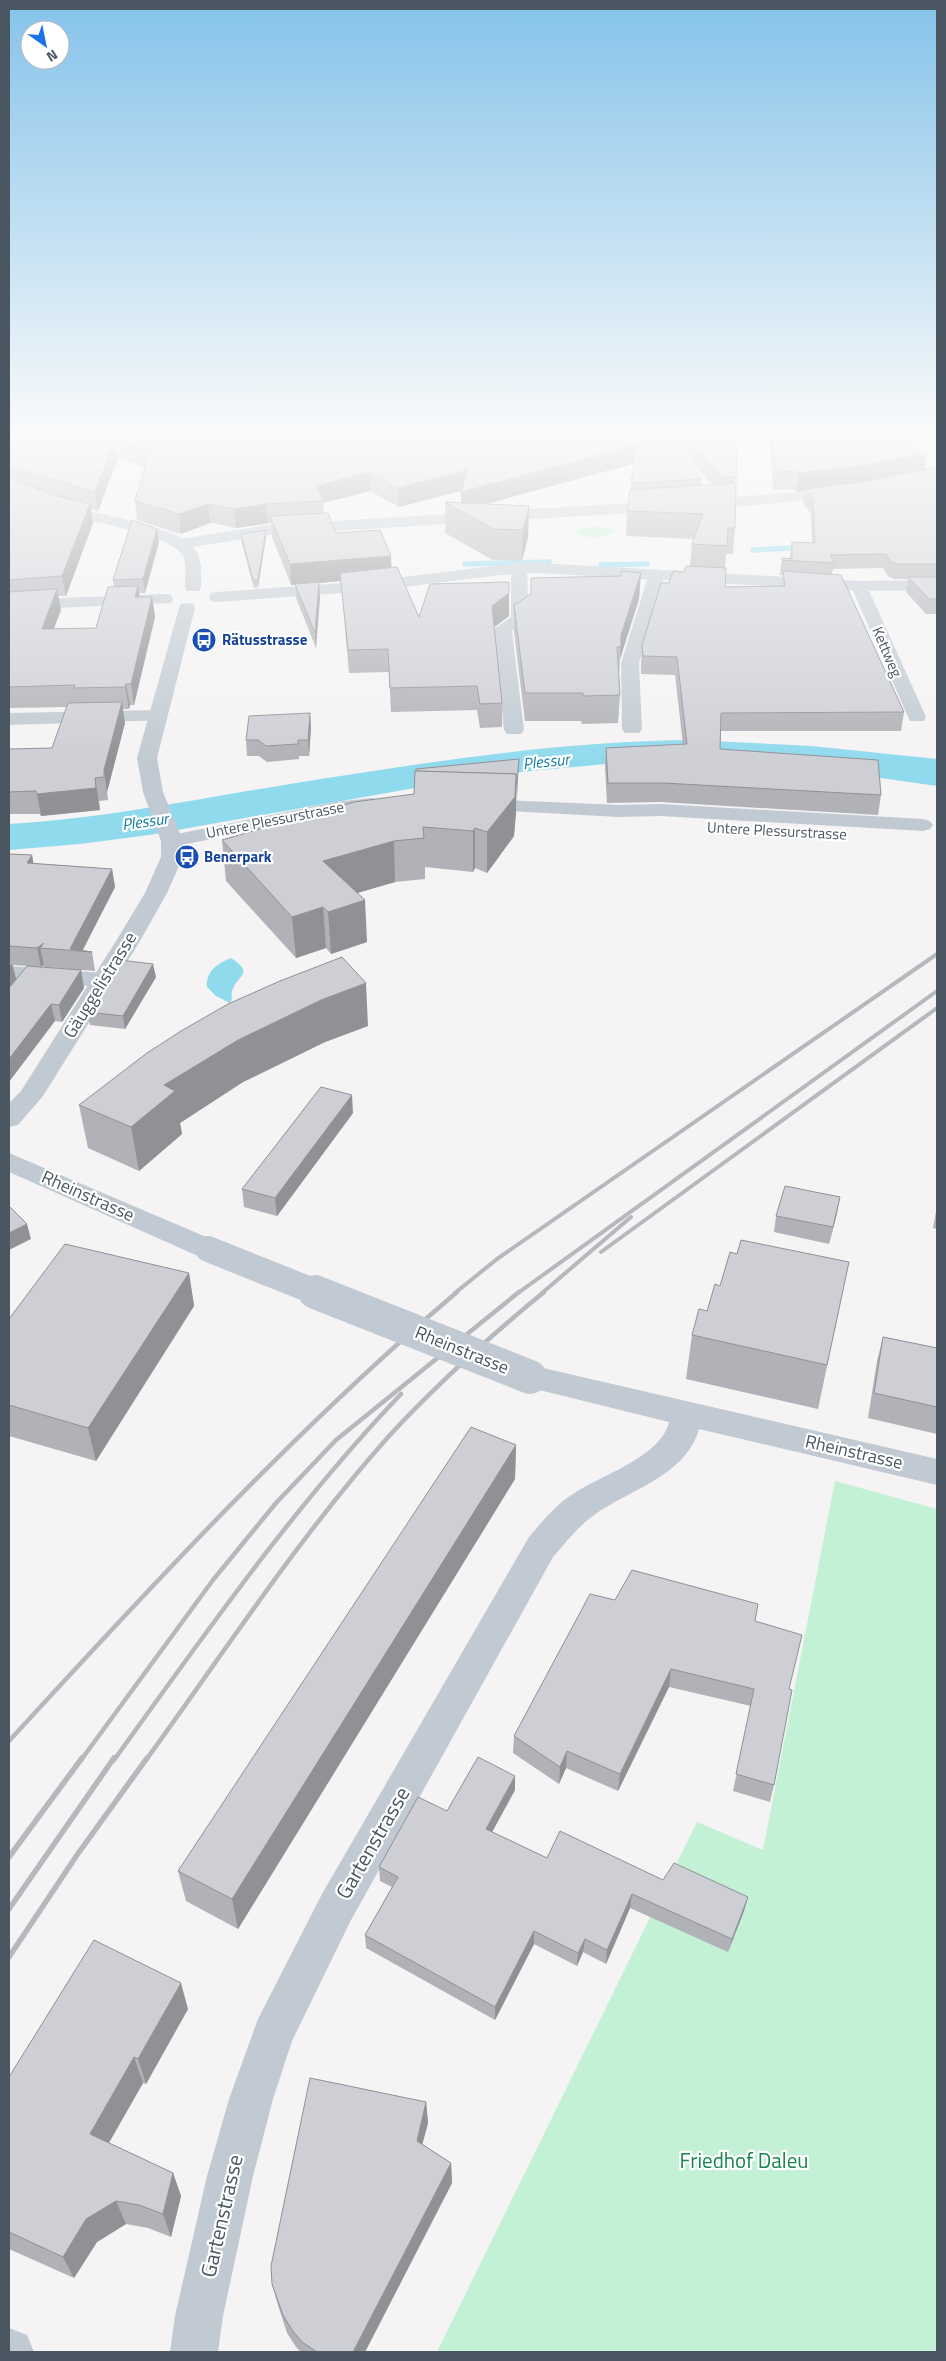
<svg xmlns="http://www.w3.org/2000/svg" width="946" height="2361" font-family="'Titillium Web',sans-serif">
  <rect width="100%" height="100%" fill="#f5f3f3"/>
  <g fill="#c3f1d5">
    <path d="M596 526 612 529 614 531C604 540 585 538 574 534L578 529Z"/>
    <polygon points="835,1481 937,1509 937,2352 437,2352 697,1822 763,1850"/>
  </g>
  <g fill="#90daee">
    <path d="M692 740 812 746 937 759V786L831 771 627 762 488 775 149 835 80 844 9 850V824C104 819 196 799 290 784 423 763 558 741 692 740Z"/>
    <path d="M231 958C255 974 238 974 232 991 231 996 233 998 230 1003L216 996 207 987C206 971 217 964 231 958Z"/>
  </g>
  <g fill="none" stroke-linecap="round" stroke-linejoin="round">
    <g stroke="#90daee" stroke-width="5.5">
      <polyline points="753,550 789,548"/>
      <polyline points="465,564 549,562"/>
      <polyline points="601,565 647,564"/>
    </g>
    <g fill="#c1cad2" fill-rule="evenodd">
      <polygon points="841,489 848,493 846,496 747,506 268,535 180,549 172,544 180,539 268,525 747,496"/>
      <polygon points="519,564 527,569 529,619 512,631 524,730 521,734 507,734 504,730 494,629 511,617 511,569"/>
      <polygon points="657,569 665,574 639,663 642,729 639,733 625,733 622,729 621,663 649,574"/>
      <polygon points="859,581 865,582 867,586 926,717 924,721 910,721 908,717 851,586 853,582"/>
      <polygon points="158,710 165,712 167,716 165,720 9,725 9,713"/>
      <polygon points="372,798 379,800 382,804 379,808 335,814 172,847 164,846 161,841 164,836 172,835 335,802"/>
      <polygon points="480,799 619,805 661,804 923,819 930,821 933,825 930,829 923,831 661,816 619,817 473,809 470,805 473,801"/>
      <polygon points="9,966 102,973 110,975 114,980 110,985 102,987 9,980"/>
      <polygon points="9,1153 218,1242 222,1249 218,1256 208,1259 198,1256 9,1172"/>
      <path d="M530 1365 937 1459V1485L699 1429C686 1475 632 1489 597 1513 579 1525 567 1541 553 1557L350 1922 292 2041 273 2099 253 2176 223 2316 218 2352H170L175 2316 207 2176 229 2099 258 2019 322 1894 529 1537C543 1521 555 1505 573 1494 601 1475 661 1457 669 1422L519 1385 514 1377 519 1369Z"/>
    </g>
    <g fill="#c1cad2" fill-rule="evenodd">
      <path d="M9 484C31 489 52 500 74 507 103 516 173 525 193 547 203 558 201 573 201 587L199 591H187L185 587C185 577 188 562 181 553 167 535 94 522 70 516 49 510 28 502 9 493Z"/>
      <polygon points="537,563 859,581 937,580 937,590 859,591 537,573 501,575 371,591 217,602 211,601 209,597 211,593 217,592 371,581 501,565"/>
      <polygon points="165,594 171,595 173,599 171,603 9,610 9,600"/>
      <polygon points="187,603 193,604 195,608 157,758 163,792 183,841 183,857 167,893 140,941 43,1096 18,1125 9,1127 9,1103 21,1091 116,941 145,893 161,857 161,841 143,792 137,758 179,608 181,604"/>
      <polygon points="9,2328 27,2335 34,2352 9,2352"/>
    </g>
    <g stroke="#b5b8bd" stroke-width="4">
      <polyline points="601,1252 937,1008"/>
      <polyline points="455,1293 497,1259 937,954"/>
      <polyline points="518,1293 937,991"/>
      <polyline points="542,1293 631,1217"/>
    </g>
    <g stroke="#b5b8bd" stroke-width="4.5">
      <path d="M9 1741C152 1585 296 1429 457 1292"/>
      <polyline points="81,1760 213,1580 276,1503 336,1440 519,1292"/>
      <path d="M114 1760C205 1634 294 1506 401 1394"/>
      <path d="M146 1760C225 1651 299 1537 389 1436 437 1384 489 1337 544 1292"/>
    </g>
    <g stroke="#b5b8bd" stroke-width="5.5">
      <polyline points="9,1857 82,1758"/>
      <polyline points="9,1909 114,1758"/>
      <polyline points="9,1957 77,1855 147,1758"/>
    </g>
    <polyline stroke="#c1cad2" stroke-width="26" points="208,1249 318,1293"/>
    <polyline stroke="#c1cad2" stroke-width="34" points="315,1292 530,1377"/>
  </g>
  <g fill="#b0b2b7" fill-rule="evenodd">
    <path d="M9 432H737L735 483V528L733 554H726L725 568V587L782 586 783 575H780V573L782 558H790L792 542 812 543 811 514 803 503 805 491 796 492 794 489 773 490 769 432H875L894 441 927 453 925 469 937 467V614H926L906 592 908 579H894L888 576 883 568 833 569 832 574 904 712 901 731H721L720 749 881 795 878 815 661 802 607 803 605 767 606 748 683 745 675 675 641 674V663L642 645 669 583 690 566 692 544 694 539 626 536 627 511 631 490 634 463 485 504 529 506 528 537 522 561 493 560 445 533V502L461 503 462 490 399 507 370 491 323 503 324 513 336 533 392 568 419 617 509 616 494 627 502 703V727L480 728 477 710 391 712 389 672 349 673 341 581 319 583 320 597 316 648 296 598V584L291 585 272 537 271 523 236 528 210 523 181 534 137 520 135 501 145 467 118 458 98 511 91 509 93 523 66 596H58L61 610 53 629 96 628 114 587 113 580 159 542 145 593H139L140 597H152L155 617 134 705H130L129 709H123L125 723 107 792 108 800 99 801 100 810 41 816 40 814H9V749L52 748 67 707 9 708ZM665 434 684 452 711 485H701L702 479Z"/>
    <polygon points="241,534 266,537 258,587 254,588 241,541"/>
    <polygon points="641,573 639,599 620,659 619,674 620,695 618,723 582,724 581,721 525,721 514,632 514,605 621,576"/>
    <polygon points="310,713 311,728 309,756 299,756 299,759 267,762 259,756 247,756 246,740"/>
    <polygon points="519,759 514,836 487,873 475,868 473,872 425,867 425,879 395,882 357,893 367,942 331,954 326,948 296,958 226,881 222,840 414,794"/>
    <polygon points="9,854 32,855 33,863 112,869 115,887 83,950 92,952 95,971 44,967 44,965 41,967 13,965 16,979 81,970 84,988 62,1022 55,1021 9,988"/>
    <polygon points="156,977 125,1029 90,1025 87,1012"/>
    <polygon points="368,1026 325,1042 243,1082 180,1123 182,1134 139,1171 88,1148 79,1105"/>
    <polygon points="353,1113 277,1216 244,1207 242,1189"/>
    <polygon points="937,1206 937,1229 933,1228"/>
    <polygon points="837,1213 829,1244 774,1232 776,1216"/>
    <polygon points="737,1254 849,1262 818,1409 686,1379 692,1335 707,1311"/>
    <polygon points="189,1273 194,1306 96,1461 9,1436 9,1319"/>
    <polygon points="883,1337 937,1348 937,1434 868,1418 877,1361"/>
    <polygon points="516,1445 515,1479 238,1929 186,1901 178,1871"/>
    <polygon points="615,1600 755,1621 789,1689 774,1785 770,1802 733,1791 751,1706 669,1687 618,1791 566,1768 559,1784 513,1753 514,1736"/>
    <polygon points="515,1790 492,1832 547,1858 663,1880 748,1897 744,1911 728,1952 630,1908 606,1964 583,1952 577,1966 534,1944 495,2020 366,1948 365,1935 392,1887 380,1881 379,1867 447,1811"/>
    <polygon points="188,2009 146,2084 143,2083 109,2143 173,2173 181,2196 171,2237 148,2228 126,2224 97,2242 74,2278 9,2249 9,2077"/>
    <polygon points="426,2102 428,2123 422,2144 451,2163 452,2183 365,2352 301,2352 296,2347 287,2333 277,2302 272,2284"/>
  </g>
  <g fill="#909195">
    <polygon points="115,440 118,458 98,511 95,492"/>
    <polygon points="637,445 636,463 461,511 461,492"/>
    <polygon points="927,453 924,471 859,484 805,489 805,491 796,492 798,473"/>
    <polygon points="468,470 469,489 399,507 398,488"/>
    <polygon points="369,472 370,491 323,503 317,486"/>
    <polygon points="90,504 93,523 66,596 62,576"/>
    <polygon points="208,504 210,523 181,534 179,514"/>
    <polygon points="266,504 268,523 236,528 234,509"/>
    <polygon points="529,506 528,537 522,561 523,530"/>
    <polygon points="157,529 159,542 145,593 143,579"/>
    <polygon points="266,530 266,537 258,587 258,580"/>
    <polygon points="391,556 392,576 319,583 320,597 316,648 315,633 319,583 291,585 290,564"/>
    <polygon points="641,573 639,599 620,659 621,635"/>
    <polygon points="138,586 141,606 135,597"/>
    <polygon points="57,589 61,610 46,650 42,629"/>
    <polygon points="509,593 509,616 492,629 492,606"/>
    <polygon points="152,597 155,617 134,705 131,684"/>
    <polygon points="126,684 130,705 129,709 125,687"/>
    <polygon points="122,702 125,723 107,792 108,800 104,770"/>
    <polygon points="310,713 311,728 309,756 308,740"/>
    <polygon points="519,759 518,773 517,799 517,784"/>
    <polygon points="516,774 516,814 514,836 487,873 487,832"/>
    <polygon points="95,778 100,810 41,816 37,794"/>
    <polygon points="475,828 475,868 473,872 473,831"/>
    <polygon points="394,841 395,882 326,902 323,861"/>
    <polygon points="32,855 35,873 27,863"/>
    <polygon points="112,869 115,887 82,951 70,949"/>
    <polygon points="365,900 367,942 331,954 328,912"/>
    <polygon points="323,907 326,948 296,958 292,917"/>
    <polygon points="44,943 40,948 44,965 41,967 37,948"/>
    <polygon points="12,964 17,982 9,988 9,966"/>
    <polygon points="153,964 156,977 125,1029 123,1016"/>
    <polygon points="81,970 84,988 62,1022 59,1005"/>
    <polygon points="366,983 368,1026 325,1042 243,1082 180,1123 182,1134 139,1171 131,1127 164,1085 238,1040 321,1000"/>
    <polygon points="51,1004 55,1021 9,1082 9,1059"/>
    <polygon points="352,1095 353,1113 277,1216 275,1198"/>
    <polygon points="840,1197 837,1213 829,1244 833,1227"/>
    <polygon points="27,1224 31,1239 9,1250 9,1233"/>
    <polygon points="189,1273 194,1306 96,1461 88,1428"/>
    <polygon points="516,1445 515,1479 238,1929 232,1899"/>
    <polygon points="671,1669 669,1687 618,1791 620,1774"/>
    <polygon points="567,1751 566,1768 559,1784 560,1767"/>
    <polygon points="515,1776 515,1790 486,1843 486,1829"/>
    <polygon points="632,1894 630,1908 606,1964 607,1950"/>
    <polygon points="748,1897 744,1911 728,1952 732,1939"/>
    <polygon points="534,1931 534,1944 495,2020 495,2007"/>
    <polygon points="585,1939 583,1952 577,1966 578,1953"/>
    <polygon points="181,1983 188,2009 146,2084 138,2059"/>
    <polygon points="134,2057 143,2083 100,2158 90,2134"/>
    <polygon points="426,2102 428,2123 418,2161 417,2141"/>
    <polygon points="451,2163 452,2183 365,2352 353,2352"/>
    <polygon points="173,2173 181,2196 171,2237 163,2214"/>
    <polygon points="116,2201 126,2224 97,2242 74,2278 63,2257 86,2219"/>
  </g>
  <g fill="#cdcfd5" stroke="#909195">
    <polygon points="9,432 662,432 673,442 702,479 631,483 637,445 461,492 468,470 398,488 369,472 317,486 323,501 266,504 234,509 208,504 179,514 135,501 150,451 115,440 95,492 9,466"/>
    <polygon points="684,432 737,432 736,477 722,478"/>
    <polygon points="772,432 875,432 894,441 899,440 927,453 861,466 798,473 796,471 776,472"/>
    <polygon points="937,467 937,564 896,564 891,562 886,554 830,555 834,563 782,560 782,558 792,559 792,542 815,543 813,499 805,489 862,482"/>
    <polygon points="9,478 51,494 90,504 62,576 9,580"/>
    <polygon points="736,483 735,528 728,528 727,546 692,544 703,514 627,511 630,490"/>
    <polygon points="445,502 529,506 523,530 493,529"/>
    <polygon points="328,513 336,533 380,530 391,556 290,564 270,516"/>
    <polygon points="132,520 157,529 143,579 113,580"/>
    <polygon points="266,530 258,580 253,580 241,534"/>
    <polygon points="686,566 726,568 725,587 785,586 783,571 841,575 904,712 721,713 720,749 878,760 881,795 663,783 608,783 606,748 687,744 677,657 643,656 642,645 661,583 669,583 673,571 684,572"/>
    <polygon points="397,567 419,617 430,584 509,582 509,593 492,606 502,703 480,704 477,686 390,688 388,649 348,650 340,573"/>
    <polygon points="621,571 641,573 621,635 621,647 617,647 620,695 583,696 583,693 525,693 514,605 531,594 531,578 621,576"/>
    <polygon points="908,577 937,577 937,599 929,599"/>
    <polygon points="319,582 315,633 295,584"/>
    <polygon points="138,586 135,597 152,597 131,684 126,684 125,687 74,688 75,685 9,687 9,592 57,589 42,629 96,628 108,587"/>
    <polygon points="122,702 104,770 104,777 95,778 96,788 37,794 36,791 9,792 9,749 52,748 68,703"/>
    <polygon points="310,713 308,740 298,740 298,744 266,746 258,740 246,740 249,716"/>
    <polygon points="519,759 517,784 516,784 516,774 416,771 416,769"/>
    <polygon points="415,771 516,774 515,797 487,832 475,828 473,831 423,827 424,838 394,841 323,861 365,900 328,912 323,907 292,917 222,840 354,802 414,794"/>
    <polygon points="9,854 32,855 27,863 112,869 70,949 92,952 40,948 44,943 37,948 9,946"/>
    <polygon points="342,957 366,983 321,1000 238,1040 164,1085 175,1091 131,1127 79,1105 147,1053 181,1031 228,1004 280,981"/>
    <polygon points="120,960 153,964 123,1016 87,1012"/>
    <polygon points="27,966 81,970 59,1005 51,1004 9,1059 9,988"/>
    <polygon points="321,1087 352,1095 275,1198 242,1189"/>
    <polygon points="785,1186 840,1197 833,1227 776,1216"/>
    <polygon points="9,1206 27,1224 9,1233"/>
    <polygon points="741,1240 849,1262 827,1365 692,1335 699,1309 707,1311 715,1284 720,1286 730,1252 737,1254"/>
    <polygon points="65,1244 189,1273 88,1428 9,1405 9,1319"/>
    <polygon points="883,1337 937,1348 937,1407 874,1393"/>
    <polygon points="471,1427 516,1445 232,1899 178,1871"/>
    <polygon points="632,1570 758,1604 755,1621 802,1635 789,1689 792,1690 774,1785 736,1774 754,1689 671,1669 620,1774 567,1751 560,1767 514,1736 590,1594 615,1600"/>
    <polygon points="478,1757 515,1776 486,1829 547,1858 560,1831 663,1880 674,1863 748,1897 732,1939 632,1894 607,1950 585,1939 578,1953 534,1931 495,2007 365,1935 398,1877 379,1867 418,1797 447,1811"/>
    <polygon points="94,1940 181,1983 138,2059 134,2057 90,2134 173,2173 163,2214 139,2205 116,2201 86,2219 63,2257 9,2232 9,2077"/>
    <polygon points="310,2078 426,2102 417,2141 451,2163 353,2352 317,2352 302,2342 292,2330 283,2315 272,2284 271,2266"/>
  </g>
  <linearGradient id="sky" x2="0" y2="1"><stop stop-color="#85c3ea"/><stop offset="0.57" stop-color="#fafafa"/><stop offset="1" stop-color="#fafafa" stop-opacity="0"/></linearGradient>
  <rect width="946" height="763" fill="url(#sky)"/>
  <defs>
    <symbol id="bus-disc" viewBox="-11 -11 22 22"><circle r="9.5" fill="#1a4fb4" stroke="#fff"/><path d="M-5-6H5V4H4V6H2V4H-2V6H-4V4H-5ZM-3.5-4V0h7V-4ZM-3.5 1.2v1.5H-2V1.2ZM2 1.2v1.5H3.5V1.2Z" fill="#fff"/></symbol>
  </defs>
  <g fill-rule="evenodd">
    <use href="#bus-disc" x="190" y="626" width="28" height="28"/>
    <use href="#bus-disc" x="173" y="843" width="28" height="28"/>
  </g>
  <g text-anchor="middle" stroke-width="4.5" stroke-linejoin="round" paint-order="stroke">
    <g font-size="15" font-weight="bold" fill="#164399" stroke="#fff" text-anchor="start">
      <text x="222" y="645">Rätusstrasse</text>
      <text x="204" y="862">Benerpark</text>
    </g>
    <g font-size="15" fill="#4a5661" stroke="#fff">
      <text transform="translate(887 652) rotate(67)" y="5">Kettweg</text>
      <text transform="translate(275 820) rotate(-11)" y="5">Untere Plessurstrasse</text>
      <text transform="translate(777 831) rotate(3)" y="5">Untere Plessurstrasse</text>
    </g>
    <g font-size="16" font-style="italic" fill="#0c7c9b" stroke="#fff">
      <text transform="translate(546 761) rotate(-6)" y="6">Plessur</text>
      <text transform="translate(145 821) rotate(-8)" y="6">Plessur</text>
    </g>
    <g font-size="18" fill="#4a5661" stroke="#fff">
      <text transform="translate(100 985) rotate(-58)" y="6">Gäuggelistrasse</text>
      <text transform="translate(88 1196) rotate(24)" y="6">Rheinstrasse</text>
      <text transform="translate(462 1350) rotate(22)" y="6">Rheinstrasse</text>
      <text transform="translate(854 1452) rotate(13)" y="6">Rheinstrasse</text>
    </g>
    <g font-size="21" fill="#4a5661" stroke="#fff">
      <text transform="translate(373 1843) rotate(-60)" y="7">Gartenstrasse</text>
      <text transform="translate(222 2216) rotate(-77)" y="7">Gartenstrasse</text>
    </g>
    <g font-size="21" fill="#17864f" stroke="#fff">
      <text x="744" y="2168">Friedhof Daleu</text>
    </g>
  </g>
  <rect width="946" height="2361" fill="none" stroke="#4a5661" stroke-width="20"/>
  <g transform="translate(45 45) rotate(147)"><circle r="24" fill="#ffffff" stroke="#b7bbc0"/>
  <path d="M0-4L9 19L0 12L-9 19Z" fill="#1a73e8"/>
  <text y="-8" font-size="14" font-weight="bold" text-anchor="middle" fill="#4a5661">N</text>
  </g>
</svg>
